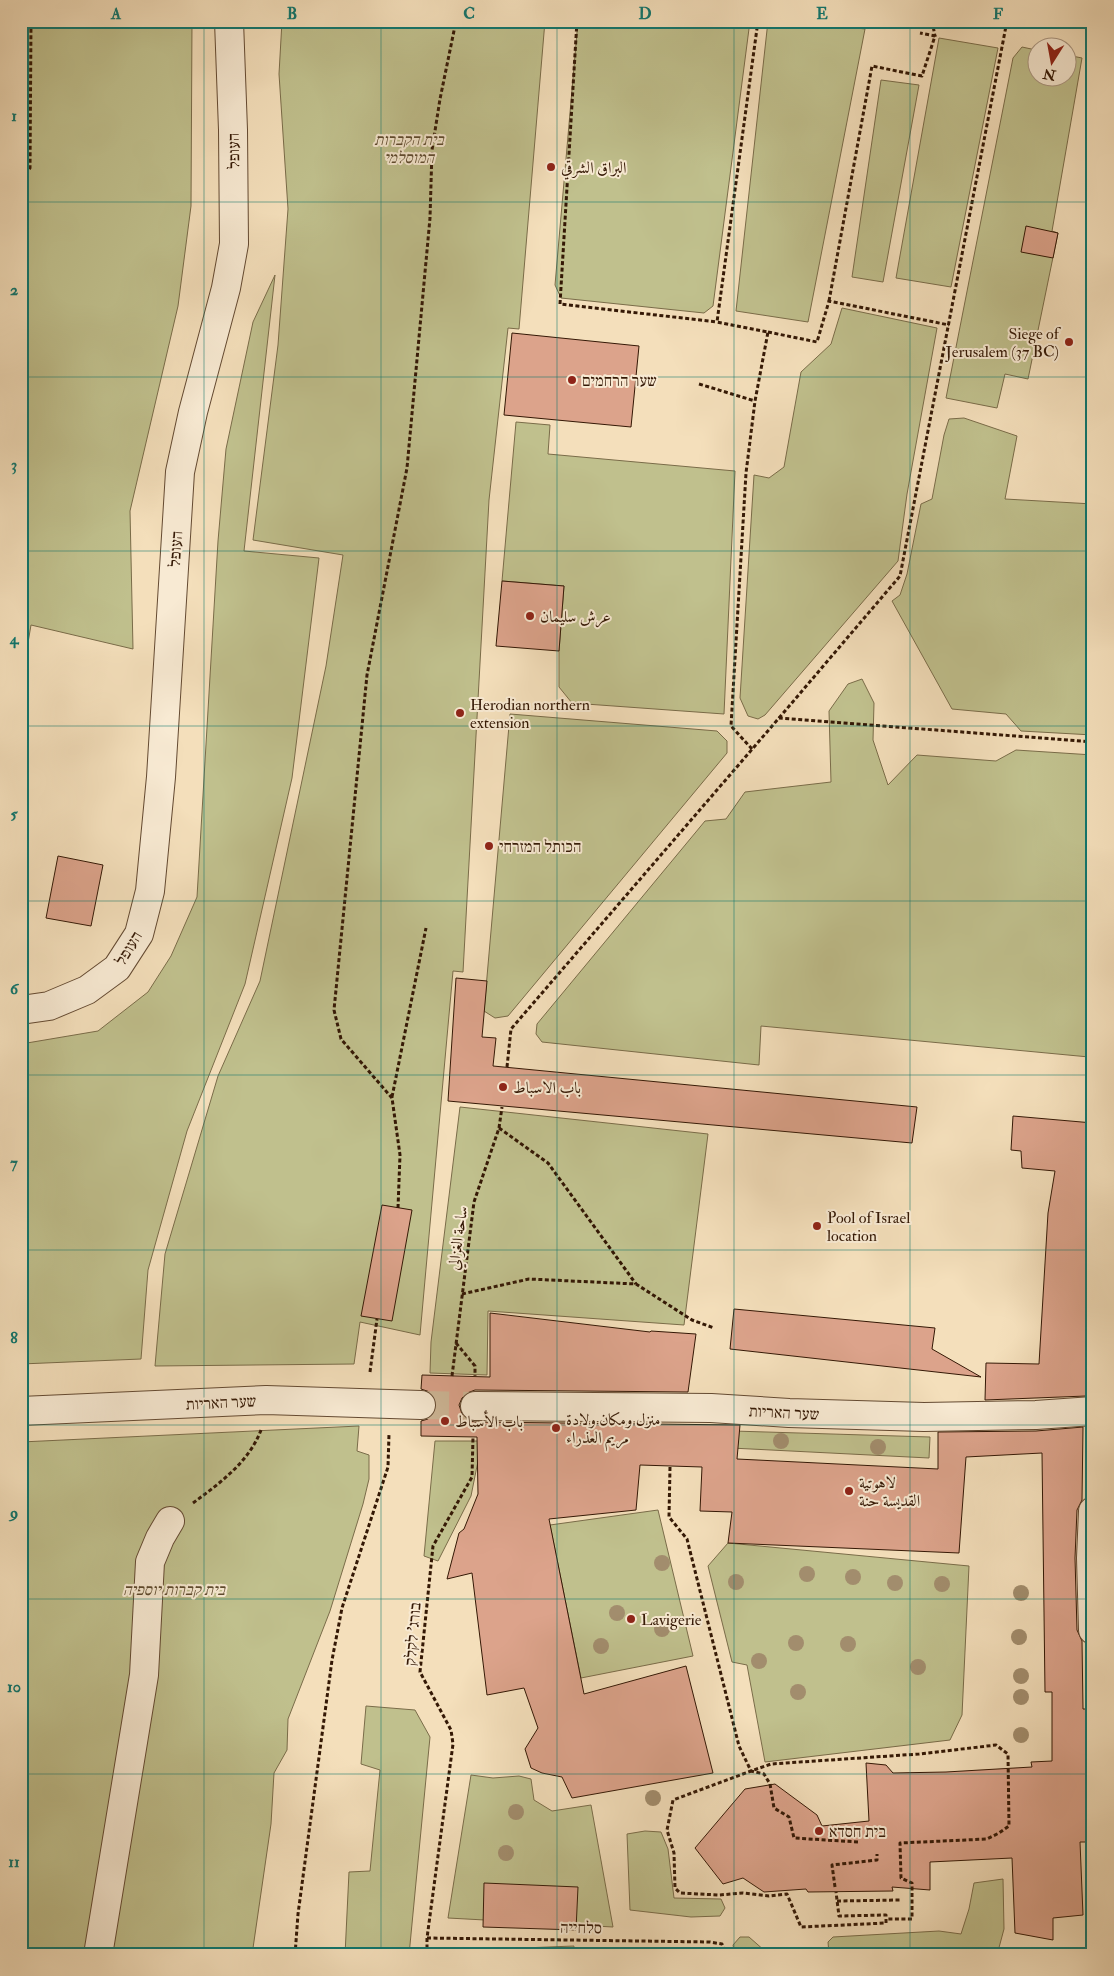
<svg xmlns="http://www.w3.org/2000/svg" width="1114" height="1976" font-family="'IM FELL Double Pica',Amiri,'Frank Ruhl Libre',serif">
  <rect width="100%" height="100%" fill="#f4dfbb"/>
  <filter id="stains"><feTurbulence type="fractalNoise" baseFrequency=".004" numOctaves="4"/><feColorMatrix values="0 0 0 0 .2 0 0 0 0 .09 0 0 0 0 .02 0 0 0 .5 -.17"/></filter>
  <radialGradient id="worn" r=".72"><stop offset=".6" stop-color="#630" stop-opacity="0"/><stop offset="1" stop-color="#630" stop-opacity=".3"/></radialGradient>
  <g fill="#c0c08d" stroke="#7a6c49">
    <polygon points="21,21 192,21 191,206 178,306 130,511 133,649 31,625 21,684"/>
    <polygon points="282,21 545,21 519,329 508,328 489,500 463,972 453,971 420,1335 360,1322 354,1364 155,1366 165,1254 218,1076 260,981 326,666 343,555 253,540 278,345 288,209 279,74"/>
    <polygon points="578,21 750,21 713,306 704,313 561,298 555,285"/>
    <polygon points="768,21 800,21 865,29 808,322 736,311"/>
    <polygon points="939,38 998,48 951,287 896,278"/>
    <polygon points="1022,47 1036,50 1036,78 1066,78 1067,55 1082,58 1052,231 1058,233 1028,379 1005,374 997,408 946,398 1013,58"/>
    <polygon points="881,80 919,85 883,282 852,277"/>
    <polygon points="275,275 244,551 319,558 292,778 245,984 187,1131 148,1270 141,1359 21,1364 21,1044 98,1031 148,992 171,956 197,897 218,541 226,449 253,322"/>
    <polygon points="842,308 937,328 907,494 898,561 765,715 758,719 748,716 740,698 754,475 769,478 784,467 801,372 831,344"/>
    <polygon points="964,418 1017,436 1005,499 1093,504 1093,735 1021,731 1006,714 952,709 892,601 900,595 907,574 921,504 932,499 944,435 949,419"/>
    <polygon points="516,422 550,425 548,454 735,471 724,714 572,703 559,687 559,651 564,586 502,581"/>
    <polygon points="862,679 874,703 873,740 888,785 917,755 996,761 1016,750 1093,755 1093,1054 1089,1057 761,1026 759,1065 542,1042 536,1034 537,1024 705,821 726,819 745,792 831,782 829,711 848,684"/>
    <polygon points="510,714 717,731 727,741 727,753 508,1016 495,1018 484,1011"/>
    <polygon points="460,1107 708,1134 684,1325 488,1311 487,1375 430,1373 431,1342"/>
    <polygon points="359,1426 357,1451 369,1455 369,1479 363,1504 330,1611 288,1719 287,1750 274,1773 271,1824 252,1955 21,1955 21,1442"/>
    <polygon points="733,1431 930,1437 929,1458 731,1448"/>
    <polygon points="435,1441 482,1441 471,1496 438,1561 424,1556"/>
    <polygon points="658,1510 693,1656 581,1678 550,1525"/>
    <polygon points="728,1543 969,1566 962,1715 950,1740 765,1762 747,1665 732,1662 708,1566"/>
    <polygon points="366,1706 415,1710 430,1737 409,1955 345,1955 349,1872 370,1871 380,1770 361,1764"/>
    <polygon points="471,1775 493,1778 519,1776 531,1779 534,1800 552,1811 591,1805 613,1927 448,1918"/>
    <polygon points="645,1831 661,1832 668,1849 674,1898 721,1899 725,1908 720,1916 691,1917 630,1910 627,1834"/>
    <polygon points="1003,1879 1004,1929 997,1955 817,1955 829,1954 828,1942 833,1937 939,1931 961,1934 969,1909 974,1883"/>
    <polygon points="740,1937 749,1937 765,1951 779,1955 735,1955 733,1945"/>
    <polygon points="574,1946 573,1955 446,1955 446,1951"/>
  </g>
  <g fill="#dca38b" stroke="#341805">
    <polygon points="1026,226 1058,233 1053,258 1021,252"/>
    <polygon points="512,333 639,346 631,427 504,415"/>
    <polygon points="502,581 564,586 559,651 496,646"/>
    <polygon points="58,856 103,865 91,926 46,918"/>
    <polygon points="456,978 487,981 482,1037 496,1038 493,1066 917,1107 912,1143 448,1101"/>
    <polygon points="1013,1116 1093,1123 1093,1307 1086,1396 985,1400 986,1363 1039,1364 1048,1213 1055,1171 1022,1168 1021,1151 1011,1150"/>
    <polygon points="382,1205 412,1210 392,1321 361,1316"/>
    <polygon points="734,1309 935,1328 932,1349 981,1377 730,1349"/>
    <polygon points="490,1313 650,1332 651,1331 696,1334 688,1392 475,1390 467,1393 462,1398 459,1405 462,1414 467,1419 474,1422 740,1425 737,1459 938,1469 938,1432 1036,1431 1083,1427 1082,1500 1077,1510 1075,1558 1077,1630 1082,1641 1083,1709 1086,1709 1087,1796 1091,1796 1093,1822 1093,1842 1080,1842 1083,1915 1053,1918 1053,1940 1015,1933 1012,1858 930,1862 930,1890 892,1887 893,1891 808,1892 806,1889 764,1892 743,1878 723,1884 695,1848 745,1789 775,1784 817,1815 822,1826 869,1821 866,1763 886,1765 893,1773 946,1772 1032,1767 1031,1762 1052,1761 1052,1692 1045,1692 1042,1453 966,1457 959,1553 728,1543 732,1512 700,1511 702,1467 640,1465 636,1510 549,1519 584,1694 686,1666 713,1773 572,1798 562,1777 542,1773 531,1768 525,1749 538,1728 524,1688 487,1695 472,1573 447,1579 459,1533 464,1529 478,1494 477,1437 421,1436 421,1421 428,1419 434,1414 437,1405 435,1398 430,1392 421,1389 422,1375 490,1377"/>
    <polygon points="484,1883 578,1887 576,1930 483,1927"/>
  </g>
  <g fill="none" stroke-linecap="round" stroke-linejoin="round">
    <polyline stroke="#ceb797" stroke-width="28" stroke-dasharray="28 14" stroke-linecap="butt" points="421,1405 475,1406"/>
    <defs>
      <g id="minor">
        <polyline points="21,1010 49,1006 87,990 117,968 139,934 150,891 161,777 180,472 193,412 226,288 234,244 233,130 229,21"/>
        <polyline points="475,1406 711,1408 789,1413 924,1417 1036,1415 1093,1411"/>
        <polyline points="21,1411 266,1400 421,1405"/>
        <polyline points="1093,1511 1091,1558 1093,1630"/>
        <polyline points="98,1955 144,1675 150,1562 160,1538 170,1521"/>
      </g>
    </defs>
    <use href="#minor" stroke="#644a32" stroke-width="30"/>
    <g stroke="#341805" stroke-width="3" stroke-dasharray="4 2.5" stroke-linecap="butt">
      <polyline points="577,21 560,304 717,322"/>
      <polyline points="932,21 935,36"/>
      <polyline points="21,179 30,168 31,21"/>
      <polyline points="829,301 872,66 922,76 935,36 920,33"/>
      <polyline points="768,332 817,342 829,301 949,325"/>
      <polyline points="699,384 755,401"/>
      <polyline points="779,718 900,576 1007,21"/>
      <polyline points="752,749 731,726 746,473 755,401 768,332 717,322 758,21"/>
      <polyline points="507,1067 511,1029 779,718 1093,742"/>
      <polyline points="392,1097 426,928"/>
      <polyline points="499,1128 548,1163 636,1284"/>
      <polyline points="398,1208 400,1155 392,1098 341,1039 334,1010 367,675 407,468 430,218 432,150 440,99 456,21"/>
      <polyline points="462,1294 529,1279 636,1284 692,1320 714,1328"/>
      <polyline points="456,1343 475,1366 475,1376"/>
      <polyline points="370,1372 377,1319"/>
      <polyline points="452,1376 474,1202 499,1128 502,1107"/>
      <polyline points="670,1467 669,1517 687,1539 739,1746 751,1771 673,1800 667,1830 674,1853 675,1888 680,1893 719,1895 743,1893 769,1896 787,1894 801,1927 886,1923 886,1915 839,1916 836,1892"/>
      <path d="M193 1503C220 1483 249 1462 261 1430"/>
      <polyline points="858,1842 794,1838 789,1817 774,1808 770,1784 764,1774 751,1771 771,1764 919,1754 996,1745 1008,1754 1009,1826 999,1833 987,1839 900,1843 901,1878 912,1883 912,1919 886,1919"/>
      <polyline points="835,1887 832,1865 877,1860 877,1854"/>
      <polyline points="837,1901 900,1900"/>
      <polyline points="427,1938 710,1942 722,1944 727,1955"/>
      <polyline points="295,1955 298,1914 332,1660 342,1608 388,1467 389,1434"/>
      <polyline points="427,1955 427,1938 453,1744 451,1730 420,1672 433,1546 472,1477 473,1437"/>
    </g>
    <use href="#minor" stroke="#f8ead3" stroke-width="28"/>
  </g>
  <g fill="#a28d6d">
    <circle cx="781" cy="1441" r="8"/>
    <circle cx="878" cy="1447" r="8"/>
    <circle cx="662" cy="1563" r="8"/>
    <circle cx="807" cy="1574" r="8"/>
    <circle cx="853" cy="1577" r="8"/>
    <circle cx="736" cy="1582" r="8"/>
    <circle cx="895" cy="1583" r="8"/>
    <circle cx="942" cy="1584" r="8"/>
    <circle cx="1021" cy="1593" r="8"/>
    <circle cx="617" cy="1613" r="8"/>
    <circle cx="662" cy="1629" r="8"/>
    <circle cx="1019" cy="1637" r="8"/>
    <circle cx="796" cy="1643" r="8"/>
    <circle cx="848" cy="1644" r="8"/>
    <circle cx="601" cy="1646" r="8"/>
    <circle cx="759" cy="1661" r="8"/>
    <circle cx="918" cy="1667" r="8"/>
    <circle cx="1021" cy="1676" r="8"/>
    <circle cx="798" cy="1692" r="8"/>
    <circle cx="1021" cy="1697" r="8"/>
    <circle cx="1021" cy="1735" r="8"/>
    <circle cx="653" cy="1798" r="8"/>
    <circle cx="516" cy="1812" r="8"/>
    <circle cx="506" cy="1853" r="8"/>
  </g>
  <path fill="none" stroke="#0f766e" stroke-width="1" stroke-opacity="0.55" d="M204 21V1955M381 21V1955M557 21V1955M734 21V1955M910 21V1955M21 202H1093M21 377H1093M21 551H1093M21 726H1093M21 901H1093M21 1075H1093M21 1250H1093M21 1425H1093M21 1599H1093M21 1774H1093"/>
  <g fill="#8f2418" stroke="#f8ead3" stroke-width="2">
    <circle cx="551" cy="167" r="5"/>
    <circle cx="1069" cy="342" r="5"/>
    <circle cx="572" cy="380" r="5"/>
    <circle cx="530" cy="616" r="5"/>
    <circle cx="460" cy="713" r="5"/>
    <circle cx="489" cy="846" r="5"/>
    <circle cx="503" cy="1087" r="5"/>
    <circle cx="817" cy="1226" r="5"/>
    <circle cx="445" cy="1421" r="5"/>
    <circle cx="556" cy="1428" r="5"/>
    <circle cx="849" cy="1491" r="5"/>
    <circle cx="631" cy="1619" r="5"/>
    <circle cx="819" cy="1831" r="5"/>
  </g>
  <g text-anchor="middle" stroke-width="4" stroke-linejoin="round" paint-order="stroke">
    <g font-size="16" font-style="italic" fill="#5e4a2e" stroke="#f8ead3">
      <text x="409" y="145">בית הקברות<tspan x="409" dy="18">המוסלמי</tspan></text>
      <text x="174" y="1595">בית קברות יוספיה</text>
    </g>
    <g font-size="16" fill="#341805" stroke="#f8ead3">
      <text transform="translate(233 151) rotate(-91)" y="6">העופל</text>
      <text transform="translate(175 549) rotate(-86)" y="6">העופל</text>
      <text transform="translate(128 948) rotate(-59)" y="6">העופל</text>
      <text transform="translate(457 1238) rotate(-82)" y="6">ساحة الغزالي</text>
      <text transform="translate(221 1402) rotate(-3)" y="6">שער האריות</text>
      <text transform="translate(784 1412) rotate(3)" y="6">שער האריות</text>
      <text transform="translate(412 1634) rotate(-85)" y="6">בורג' לקלק</text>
      <text transform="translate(581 1927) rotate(1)" y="6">סלחייה</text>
    </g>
    <g font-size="16" fill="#341805" stroke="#f8ead3" text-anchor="start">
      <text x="561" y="173">البراق الشرقي</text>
      <text x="1059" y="339" text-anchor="end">Siege of<tspan x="1059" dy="18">Jerusalem (37 BC)</tspan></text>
      <text x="582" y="386">שער הרחמים</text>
      <text x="540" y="622">عرش سليمان</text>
      <text x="470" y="710">Herodian northern<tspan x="470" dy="18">extension</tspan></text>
      <text x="499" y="852">הכותל המזרחי</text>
      <text x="513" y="1093">باب الاسباط</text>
      <text x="827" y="1223">Pool of Israel<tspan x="827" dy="18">location</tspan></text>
      <text x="566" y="1425">منزل ومكان ولادة<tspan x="566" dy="18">مريم العذراء</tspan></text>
      <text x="455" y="1427">باب الأسباط</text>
      <text x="859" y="1488">لاهوتية<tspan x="859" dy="18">القديسة حنة</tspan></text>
      <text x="641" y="1625">Lavigerie</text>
      <text x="829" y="1837">בית חסדא</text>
    </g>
  </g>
  <rect width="1114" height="1976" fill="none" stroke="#f4dfbb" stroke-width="55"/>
  <g transform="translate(1052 62) rotate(191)"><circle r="24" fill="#f8ead3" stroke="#aa9681"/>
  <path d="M0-4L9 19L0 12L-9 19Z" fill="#8f2418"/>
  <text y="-8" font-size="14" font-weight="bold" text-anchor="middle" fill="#341805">N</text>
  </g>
  <rect x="28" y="28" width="1058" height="1920" fill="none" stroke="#0f766e" stroke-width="2"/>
  <g font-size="16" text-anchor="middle" font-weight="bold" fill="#0f766e">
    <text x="116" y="19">A</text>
    <text x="292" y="19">B</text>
    <text x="469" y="19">C</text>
    <text x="645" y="19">D</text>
    <text x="822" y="19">E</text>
    <text x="998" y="19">F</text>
    <text x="14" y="121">1</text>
    <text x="14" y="295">2</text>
    <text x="14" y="470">3</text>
    <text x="14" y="644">4</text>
    <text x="14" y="819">5</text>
    <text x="14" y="994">6</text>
    <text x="14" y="1168">7</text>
    <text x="14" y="1343">8</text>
    <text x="14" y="1518">9</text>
    <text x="14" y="1692">10</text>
    <text x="14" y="1867">11</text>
  </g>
  <rect width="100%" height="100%" filter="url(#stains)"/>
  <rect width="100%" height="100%" fill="url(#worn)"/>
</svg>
